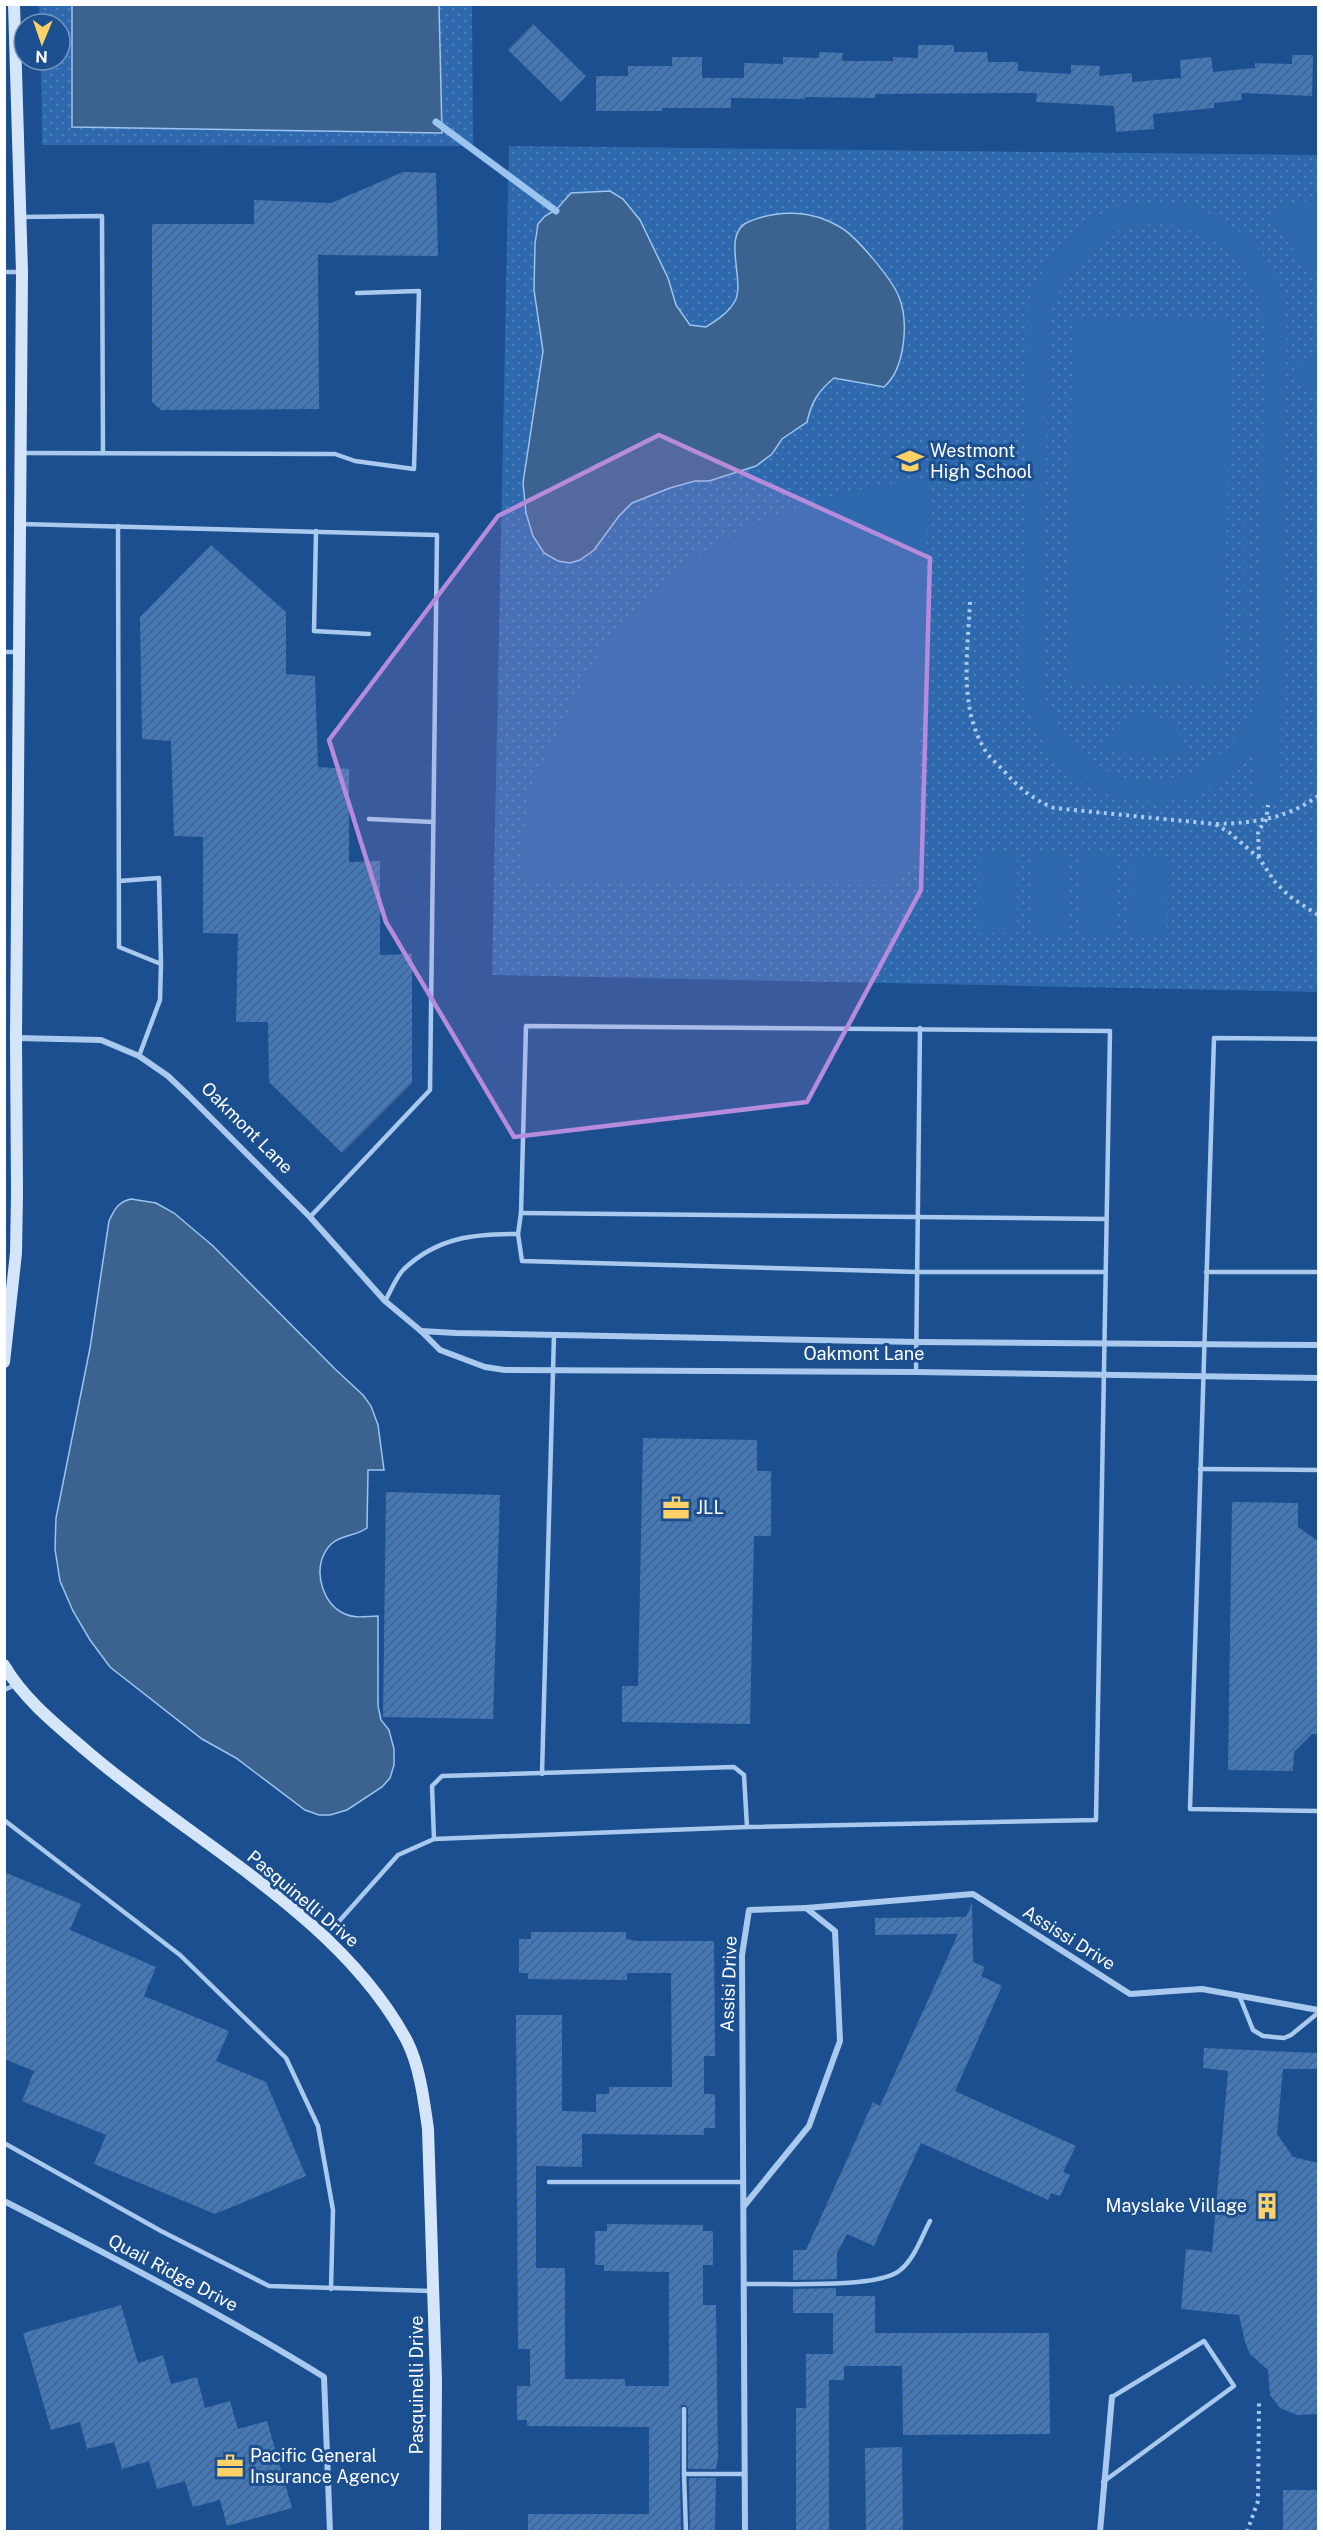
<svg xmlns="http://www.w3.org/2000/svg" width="1323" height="2536" font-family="'Public Sans',sans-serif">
  <defs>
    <pattern id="green-dots" width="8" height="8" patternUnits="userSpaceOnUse" patternTransform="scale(1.5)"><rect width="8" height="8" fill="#2e69ad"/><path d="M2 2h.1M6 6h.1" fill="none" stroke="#4d80b9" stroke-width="1.8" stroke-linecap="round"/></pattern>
    <pattern id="building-hatch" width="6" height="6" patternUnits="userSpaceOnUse" patternTransform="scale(1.5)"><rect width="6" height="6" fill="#4478b7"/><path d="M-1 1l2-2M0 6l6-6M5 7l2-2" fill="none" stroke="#486282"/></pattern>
  </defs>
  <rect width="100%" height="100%" fill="#1b4f8f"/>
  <g fill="url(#green-dots)">
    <polygon points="39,5 472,5 473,146 42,145 41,60 60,60 60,24 40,24"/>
    <polygon points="509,146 1318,155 1318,992 492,975"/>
  </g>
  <g fill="#2e69ad" fill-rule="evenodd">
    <polygon points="1318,199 1318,272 1308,275 1305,267 1270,214 1295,202"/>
    <path d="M1139 202C1151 202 1165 201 1176 203 1212 209 1252 233 1270 266 1280 285 1284 306 1287 328L1280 805 1256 804V750C1244 763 1233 775 1219 784 1190 802 1153 806 1120 797 1112 795 1102 794 1094 790 1051 769 1027 724 1022 678L1029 303C1046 250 1083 212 1139 202ZM1168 224C1230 240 1255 265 1265 329L1259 687 1251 715 1227 749 1192 773 1162 780 1130 779 1103 770 1090 762 1068 741 1047 704 1043 678 1049 323C1056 279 1090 236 1135 226 1145 224 1158 225 1168 224Z"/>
    <polygon points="1073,317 1231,320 1223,685 1066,682"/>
    <polygon points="1317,356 1317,390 1304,388 1294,382 1294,367 1304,358"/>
    <polygon points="1247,364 1251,364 1249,495 1245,495"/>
    <path d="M929 478 916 864 895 885 522 881C523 849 524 817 533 786 540 762 555 739 566 716 573 703 579 688 586 675 663 547 786 495 929 478Z"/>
    <polygon points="1245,517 1249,517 1247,647 1244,646"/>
    <path d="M1137 715C1165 713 1183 729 1187 757L1103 752C1107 733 1117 721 1137 715Z"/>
    <polygon points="981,853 1017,853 1017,933 980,933"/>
    <polygon points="1031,854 1068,854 1067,934 1031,934"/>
    <polygon points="1080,854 1117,855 1116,934 1080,934"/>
    <polygon points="1131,855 1168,856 1167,935 1130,935"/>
  </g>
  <g fill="#3c6290" stroke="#9cc4f0" stroke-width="1.5">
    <polygon points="72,5 439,5 442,133 72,127"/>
    <path d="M610 191 623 199 640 220 668 278 676 305 690 325 706 327C717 320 730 312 736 299 744 278 722 233 748 222 778 209 812 210 840 227 856 236 892 279 899 297 909 322 905 369 884 387L834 378C818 391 811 403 807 422L782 439 772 454 756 466 709 481H695L670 488 632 503 619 516 594 550 580 560 570 563 558 561 544 553 533 536 526 513 523 483 543 351 534 290 535 244 538 224 545 216 556 210 571 193Z"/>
    <path d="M131 1199 156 1203 174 1213 213 1246 335 1369 363 1395 371 1406 378 1425 384 1470H368L367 1528C354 1538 334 1533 324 1554 314 1575 324 1605 345 1614 355 1619 367 1616 378 1616V1706L381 1720 389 1730 394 1749V1765L390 1778 382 1787 347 1810 330 1815H319L305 1810 236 1758 202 1739 110 1667 90 1640 73 1611 60 1581 55 1549 56 1518 90 1348 109 1221C114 1210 118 1202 131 1199Z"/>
  </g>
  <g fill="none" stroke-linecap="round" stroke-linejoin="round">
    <polyline stroke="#9cc4f0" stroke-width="7" points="436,122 556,211"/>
  </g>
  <g fill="url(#building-hatch)">
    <polygon points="533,24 586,76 561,102 508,50"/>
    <polygon points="918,45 954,45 954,52 987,52 988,62 1018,62 1018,71 1071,74 1071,65 1100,66 1099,76 1132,73 1132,82 1181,78 1180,60 1211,57 1213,72 1255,68 1255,63 1292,64 1292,55 1313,55 1312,96 1241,93 1242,100 1214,103 1214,108 1153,114 1154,129 1116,132 1114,106 1036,102 1037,93 875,94 875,98 805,97 805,99 731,98 731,108 662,108 662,111 596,111 596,76 628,76 628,66 672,66 672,57 702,57 702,78 744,78 744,63 783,64 783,57 819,58 819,52 843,53 842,61 893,61 893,57 918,58"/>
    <polygon points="403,172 436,173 438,256 318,255 319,409 161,410 152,402 152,224 254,224 254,200 331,203"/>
    <polygon points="211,545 286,612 286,674 315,676 318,767 349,769 349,862 380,861 380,955 412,954 412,1083 342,1153 269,1082 268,1022 236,1022 238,934 203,933 203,837 174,836 171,741 142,739 140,617"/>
    <polygon points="643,1438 757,1440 757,1471 771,1471 771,1536 754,1536 750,1724 622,1722 622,1686 638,1686"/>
    <polygon points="386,1492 500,1495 493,1719 383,1717"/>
    <polygon points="1232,1502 1298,1503 1298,1527 1318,1541 1318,1734 1312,1734 1294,1752 1293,1771 1228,1770"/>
    <polygon points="4,1872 81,1904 70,1930 156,1967 144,1996 229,2031 216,2061 266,2082 306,2176 215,2214 94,2164 106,2135 22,2101 34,2071 4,2059"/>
    <polygon points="972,1903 973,1962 985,1967 981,1976 1002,1986 955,2091 1076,2146 1063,2172 1070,2175 1060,2196 1051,2193 1048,2200 921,2143 874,2246 847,2234 837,2253 837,2279 793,2280 793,2250 806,2250 873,2102 880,2106 958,1934 875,1935 875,1918 966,1917"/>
    <polygon points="531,1932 626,1932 626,1939 637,1941 714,1941 715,2056 704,2056 704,2094 715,2094 715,2128 704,2128 704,2135 582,2134 582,2167 536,2166 536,2268 565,2268 565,2379 625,2379 625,2386 669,2386 669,2272 604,2271 604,2265 595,2265 595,2231 607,2231 607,2224 703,2225 703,2231 713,2231 713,2265 703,2265 703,2305 716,2305 718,2458 716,2469 688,2469 688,2409 686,2405 681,2405 680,2474 681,2532 528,2532 528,2514 649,2514 649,2427 527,2426 527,2420 517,2420 517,2386 530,2386 530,2349 518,2349 516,2015 562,2015 562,2111 596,2112 596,2094 609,2094 609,2087 672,2087 671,1973 627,1973 627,1980 528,1979 528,1973 519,1973 519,1939 531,1939"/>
    <polygon points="1204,2048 1318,2053 1318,2069 1283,2069 1277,2134 1293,2157 1318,2163 1318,2414 1297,2415 1280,2408 1270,2395 1268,2370 1250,2354 1245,2342 1239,2315 1181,2309 1186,2249 1212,2252 1228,2071 1203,2068"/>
    <polygon points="836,2288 836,2296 875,2296 875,2333 1049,2333 1050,2434 903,2435 902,2366 844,2366 844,2380 829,2380 829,2532 796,2532 796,2408 806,2408 806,2354 833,2354 833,2313 793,2313 793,2289"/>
    <polygon points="121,2305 138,2363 163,2355 171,2384 197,2377 205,2408 230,2401 238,2429 267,2421 292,2508 227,2526 220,2500 193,2507 185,2481 157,2489 149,2461 122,2469 114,2442 87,2449 80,2422 51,2430 23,2333"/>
    <polygon points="902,2447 903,2532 866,2532 865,2448"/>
    <polygon points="689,2478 716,2478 715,2532 690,2532"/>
    <rect x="1283" y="2490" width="35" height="42"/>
  </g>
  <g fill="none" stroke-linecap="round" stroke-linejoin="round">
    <g stroke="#a9c9ee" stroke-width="4" stroke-dasharray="3 4.5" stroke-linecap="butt">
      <path d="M970 602C968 650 958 706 985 750 989 757 997 764 1003 770 1019 788 1032 799 1054 808L1215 824 1230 833 1259 858 1275 882 1289 896 1318 915"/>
      <path d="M1216 824C1254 823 1286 819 1318 796"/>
      <polyline points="1259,857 1258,831 1266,820 1268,805"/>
      <polyline points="1247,2532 1258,2501 1259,2399"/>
    </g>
    <g stroke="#a9c9ee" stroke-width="4.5">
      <polyline points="21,217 102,216 103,453"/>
      <polyline points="4,272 19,272"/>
      <polyline points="23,453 335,454 355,461 414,469 419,291 357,293"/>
      <polyline points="21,524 437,535 430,1090 310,1217"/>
      <polyline points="118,526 119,947 161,964 160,1000 139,1056"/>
      <polyline points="316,531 314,631 369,634"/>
      <polyline points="4,652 17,652"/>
      <polyline points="369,819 433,822"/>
      <polyline points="119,881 159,878 161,964"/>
      <polyline points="1318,1039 1214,1038 1190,1809 1318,1811"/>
      <polyline points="521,1213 1106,1219"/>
      <polyline points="1206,1272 1318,1272"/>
      <path d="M385 1301C391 1291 396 1277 404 1269 438 1237 474 1234 518 1234"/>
      <polyline points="916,1372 920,1028"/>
      <polyline points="1200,1469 1318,1470"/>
      <polyline points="4,1690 15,1685"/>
      <polyline points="542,1774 554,1335"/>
      <polyline points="4,1820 180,1955 286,2058 318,2126 333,2210 331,2289"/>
      <polyline points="434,1839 747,1827"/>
      <polyline points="325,1937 398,1855 434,1839 432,1786 442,1776 734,1767 744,1775 747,1827 1096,1820 1110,1031 526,1026 521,1213 518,1234 522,1261 918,1272 1105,1272"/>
      <polyline points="1239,1995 1253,2030 1263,2036 1284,2038 1291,2035 1318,2013"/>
      <polyline points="4,2143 161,2231 269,2286 431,2291"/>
      <polyline points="549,2182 743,2182"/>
      <path d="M744 2284C776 2283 876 2289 899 2271 914 2260 921 2238 930 2221"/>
      <polyline points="684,2409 684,2474 745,2474"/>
      <polyline points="684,2474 686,2532"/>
      <polyline points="1103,2482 1234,2386 1204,2341 1112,2397"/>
    </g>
    <g stroke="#a9c9ee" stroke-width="6">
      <polyline points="17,1038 101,1040 139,1056 168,1076 188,1095 310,1217 385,1301 421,1331 440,1350 485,1367 505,1370 916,1372 1318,1378"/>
      <polyline points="421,1331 456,1333 917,1342 1318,1345"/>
      <polyline points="806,1908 973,1894 1130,1994 1202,1989 1318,2010"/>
      <path d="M4 2201C113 2257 220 2313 324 2377L330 2532"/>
      <polyline points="744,2206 809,2126 840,2041 835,1931 806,1908 749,1910 742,1955 745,2532"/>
      <polyline points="1100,2532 1112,2397"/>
    </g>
    <g stroke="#d6e6fa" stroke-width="12">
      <polyline points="4,1362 16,1253 17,1194 16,1038 22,272 14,4"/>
      <path d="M4 1665C24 1700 59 1727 89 1753 193 1842 342 1918 407 2041 420 2067 424 2101 428 2129L436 2380 435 2532"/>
    </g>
  </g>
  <path fill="#b68bdc" fill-opacity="0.2" stroke="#b68bdc" stroke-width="4.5" stroke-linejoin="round" d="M659 435 930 558 921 890 807 1102 514 1137 386 922 329 740 498 516Z"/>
  <defs>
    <symbol id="school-bare" viewBox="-9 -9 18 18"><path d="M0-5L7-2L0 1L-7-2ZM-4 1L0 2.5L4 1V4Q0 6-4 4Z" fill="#ffd166" stroke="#1b4f8f" stroke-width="2.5" paint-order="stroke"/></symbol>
    <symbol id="office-bare" viewBox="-9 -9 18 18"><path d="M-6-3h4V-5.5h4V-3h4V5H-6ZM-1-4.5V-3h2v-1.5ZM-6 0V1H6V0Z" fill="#ffd166" stroke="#1b4f8f" stroke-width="2.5" paint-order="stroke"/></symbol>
    <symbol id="building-bare" viewBox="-9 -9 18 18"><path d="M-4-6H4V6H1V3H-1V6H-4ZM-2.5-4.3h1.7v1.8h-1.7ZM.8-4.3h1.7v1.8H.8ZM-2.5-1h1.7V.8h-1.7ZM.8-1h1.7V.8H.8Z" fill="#ffd166" stroke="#1b4f8f" stroke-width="2.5" paint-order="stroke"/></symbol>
  </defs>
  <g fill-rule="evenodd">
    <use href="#school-bare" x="891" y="442" width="38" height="38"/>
    <use href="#office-bare" x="657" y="1489" width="38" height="38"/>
    <use href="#building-bare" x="1248" y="2187" width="38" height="38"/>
    <use href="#office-bare" x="211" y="2447" width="38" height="38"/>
  </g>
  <g text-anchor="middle" stroke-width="6" stroke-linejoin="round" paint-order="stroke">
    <g font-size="18" fill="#fff" stroke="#1b4f8f" text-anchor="start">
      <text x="930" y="457">Westmont<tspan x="930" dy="21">High School</tspan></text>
      <text x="696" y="1514">JLL</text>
      <text x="1247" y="2212" text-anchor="end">Mayslake Village</text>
      <text x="250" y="2462">Pacific General<tspan x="250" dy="21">Insurance Agency</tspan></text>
    </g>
    <g font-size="18" fill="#fff" stroke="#1b4f8f">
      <text transform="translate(247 1128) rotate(45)" y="6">Oakmont Lane</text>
      <text x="864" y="1360">Oakmont Lane</text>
      <text transform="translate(303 1899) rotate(40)" y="6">Pasquinelli Drive</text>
      <text transform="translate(1069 1938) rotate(32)" y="6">Assissi Drive</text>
      <text transform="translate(729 1984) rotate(-88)" y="6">Assisi Drive</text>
      <text transform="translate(173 2273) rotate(28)" y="6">Quail Ridge Drive</text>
      <text transform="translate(417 2385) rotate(-90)" y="6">Pasquinelli Drive</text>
    </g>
  </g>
  <rect width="1323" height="2536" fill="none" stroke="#ffffff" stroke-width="12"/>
  <g transform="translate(42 42) rotate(182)"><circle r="28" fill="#1b4f8f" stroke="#7695bc" stroke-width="1.5"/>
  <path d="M0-4.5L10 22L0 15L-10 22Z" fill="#ffd166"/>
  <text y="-9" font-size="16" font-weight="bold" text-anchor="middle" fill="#ffffff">N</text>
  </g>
</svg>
